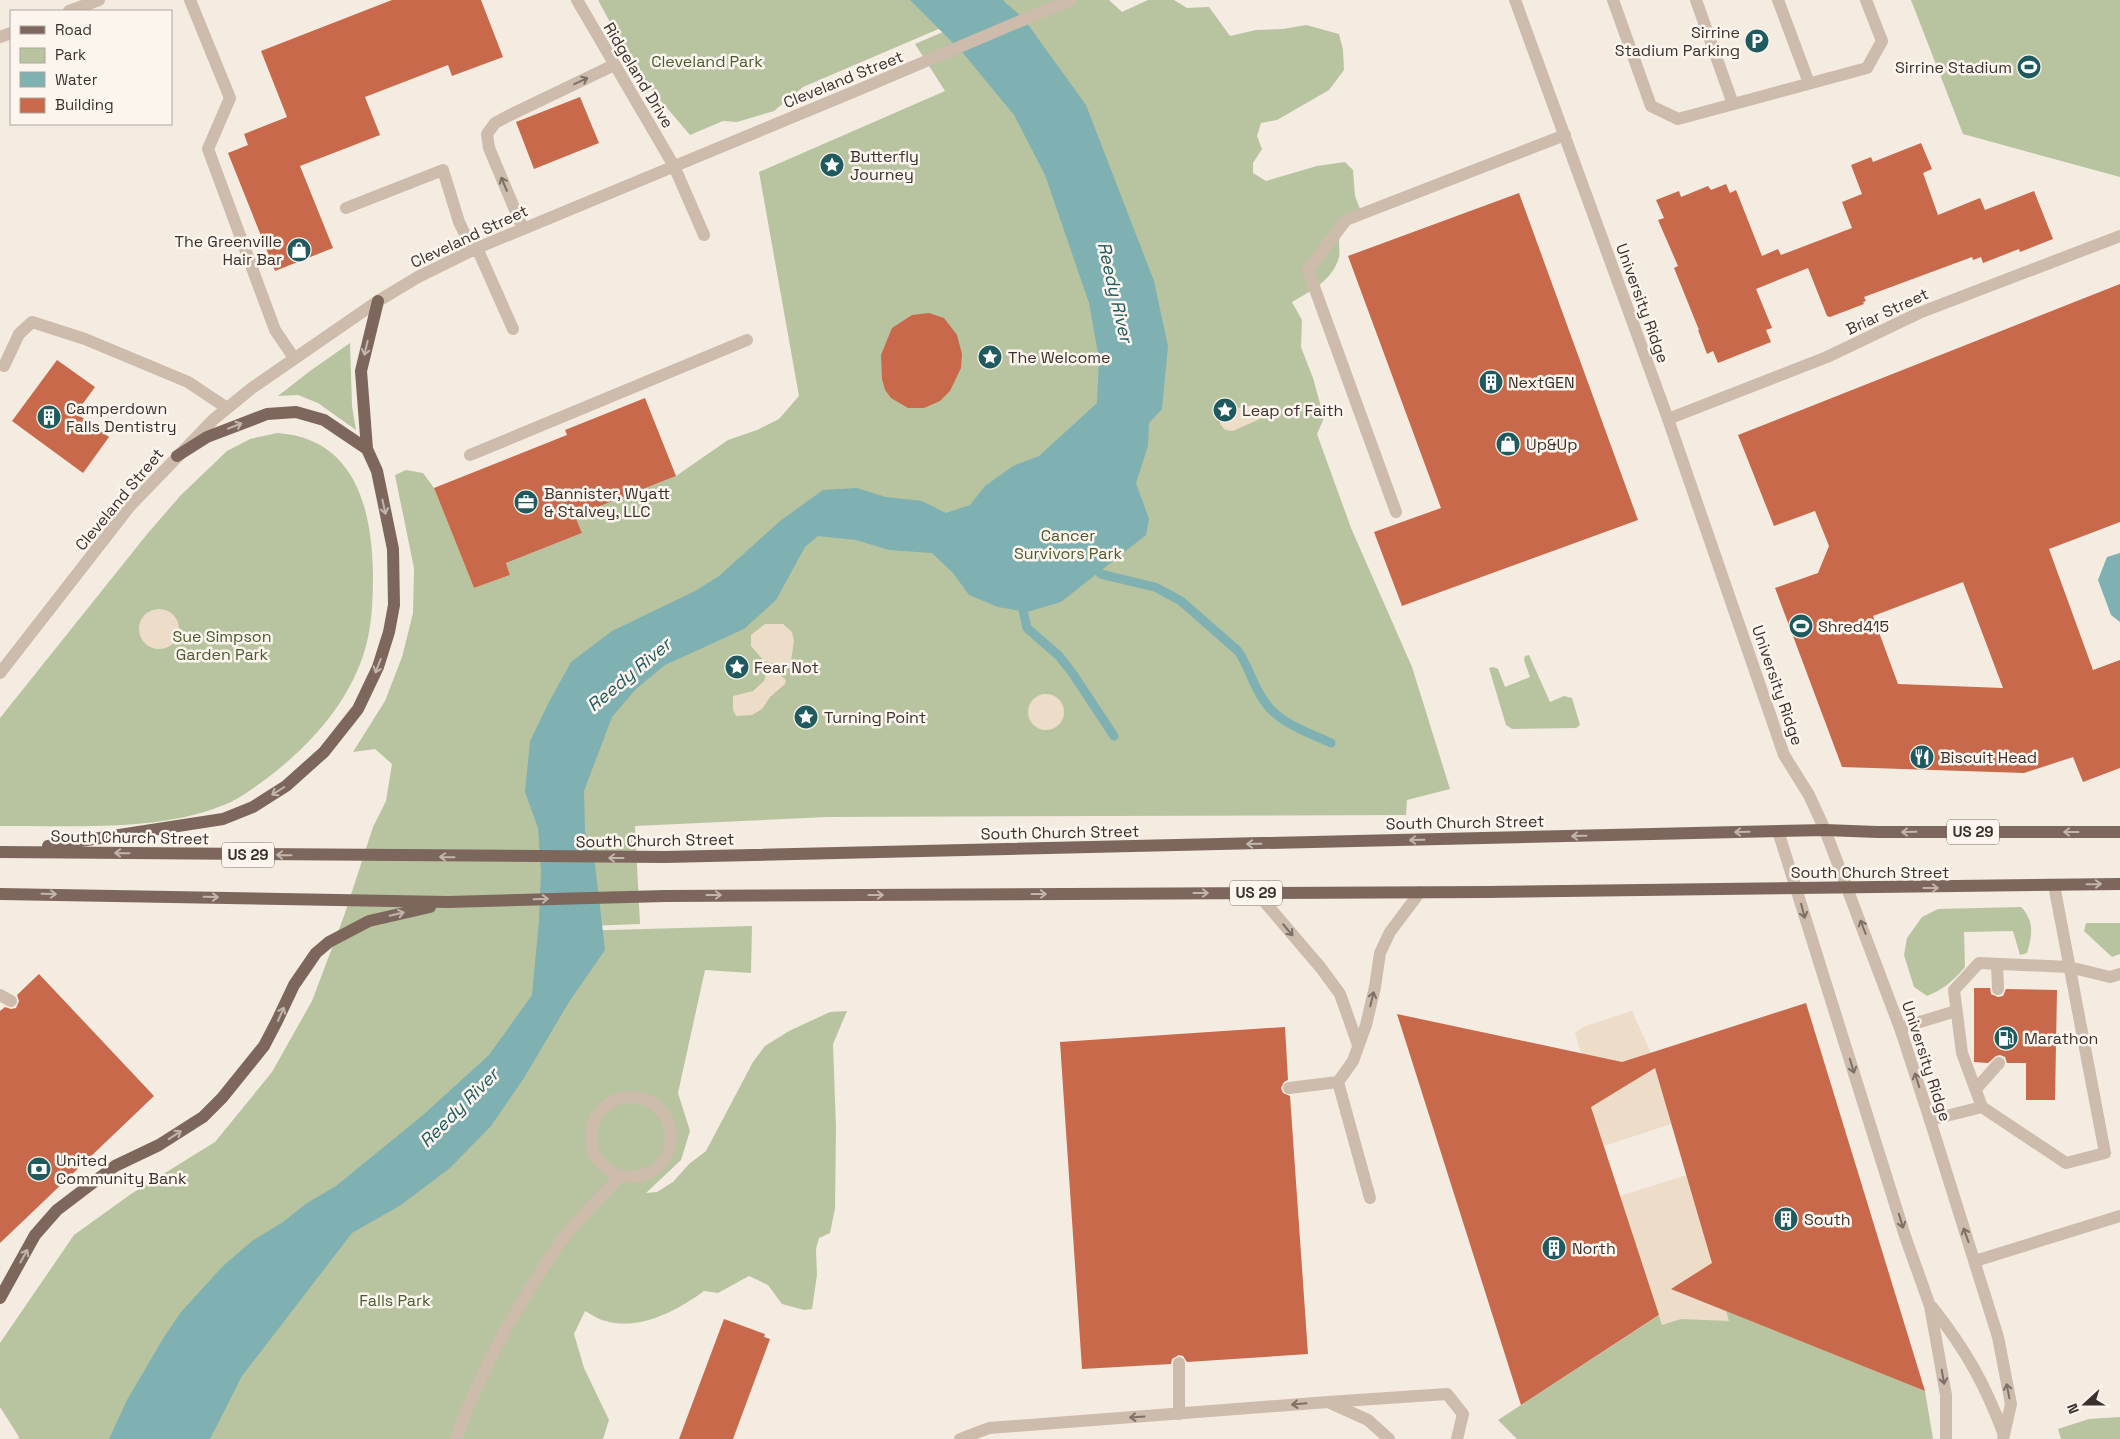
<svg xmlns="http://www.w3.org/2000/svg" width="2120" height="1439" font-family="'Space Grotesk',sans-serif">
  <rect width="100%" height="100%" fill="#f4ebe1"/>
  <g fill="#b8c4a0">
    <path d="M598 0H1109L1122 12 1148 0H1174L1187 8 1209 7 1230 36 1256 30 1283 29 1306 25 1339 34 1343 50 1344 70 1329 90 1277 120 1261 123 1257 136 1262 149 1253 163V173L1266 181 1317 166 1345 162 1353 170 1355 196 1360 209C1349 219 1341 226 1339 241 1339 246 1340 252 1339 257 1333 280 1311 291 1292 302L1302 320 1301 347 1313 378 1324 418 1317 434 1351 528 1412 667 1450 789 1407 800 1406 815 827 817 635 826 640 924 539 928 538 932 752 926 751 973 705 970 678 1093 690 1131 681 1160 646 1193 657 1192 673 1182 689 1164 706 1151 753 1062 765 1046 789 1031 830 1012 847 1011 833 1044 836 1128 835 1208 830 1233 819 1238 816 1249 817 1275 812 1309 804 1310 782 1304 768 1285 749 1276 718 1293 704 1291C678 1310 640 1331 606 1321 599 1320 591 1314 585 1311L574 1334 584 1368 609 1420 603 1439H18L19 1437 0 1407V1343L74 1235 131 1194 215 1142 272 1072 312 1001 344 916 373 827 386 801 392 764 375 749 353 752 385 701 402 657 413 613 414 568 395 475 406 470 423 473 434 488 474 588 510 575 506 563 582 533 575 516 676 476 728 440 757 430 779 419 799 396 759 172 945 91 915 44 1008 4 1004 1 803 87 774 111 737 122 723 121 690 135 638 74Z"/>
    <polygon points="1911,0 2120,0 2120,177 1963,134"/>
    <polygon points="350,343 352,406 356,430 318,403 298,395 278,396 310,371"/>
    <path d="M277 433C355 438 372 508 373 575 373 598 372 624 366 646 351 701 310 746 266 779 255 787 243 796 231 802 162 833 75 825 0 826V718L148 533 181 495 227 451 250 439Z"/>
    <polygon points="1529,655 1550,702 1564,696 1572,698 1580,725 1576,728 1512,729 1506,725 1489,668 1493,667 1498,669 1505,687 1530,677 1524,660 1525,656"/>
    <path d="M2021 907C2035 921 2032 936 2027 953L2020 955 2013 931 1964 932 1965 967C1954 980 1943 990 1927 996L1914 987 1904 955 1907 938 1922 917 1938 909Z"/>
    <polygon points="2086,923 2120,923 2120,954 2112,957 2084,931"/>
    <polygon points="1689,1296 1925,1391 1933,1439 1517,1439 1498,1420"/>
    <polygon points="2120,1417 2120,1439 2061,1439 2058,1429 2089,1419"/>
  </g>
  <g fill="#ecdcc8">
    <polygon points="1254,405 1262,418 1233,431 1225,430 1220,424 1220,414 1225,410"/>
    <circle cx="159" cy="629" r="20"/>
    <polygon points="765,624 783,624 792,632 794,641 790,668 764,661 751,646 751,635"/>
    <polygon points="771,673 780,675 786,680 785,684 770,697 762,709 752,715 736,716 733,710 733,696 753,691 764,681 766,674"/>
    <circle cx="1046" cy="712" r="18"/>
    <polygon points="1632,1011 1651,1053 1671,1124 1604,1146 1591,1107 1581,1053 1575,1033 1583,1027"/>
    <polygon points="1687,1175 1729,1321 1681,1319 1662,1325 1620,1196"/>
  </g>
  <g fill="#7fb0b2">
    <polygon points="910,0 1003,0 1024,19 1086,105 1154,281 1168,346 1162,409 1149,423 1148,446 1136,483 1149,519 1146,535 1061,602 1027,612 998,607 969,595 953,573 932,553 889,550 856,540 818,536 805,547 776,600 744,629 665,665 636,689 612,717 584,791 585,831 595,864 605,950 569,1002 524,1078 491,1126 450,1168 401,1205 352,1233 242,1376 210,1439 109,1439 127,1400 164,1337 181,1312 223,1266 252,1241 283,1222 307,1203 336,1186 423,1115 489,1055 532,995 539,921 541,872 538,828 525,792 530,741 549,702 571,662 612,631 695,591 719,576 780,521 823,490 857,488 886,497 922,501 946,513 970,505 985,486 1013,466 1039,456 1097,403 1099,359 1089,303 1045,175 1014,115 963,53"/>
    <polygon points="2120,553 2120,622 2111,615 2098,580 2107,557"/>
  </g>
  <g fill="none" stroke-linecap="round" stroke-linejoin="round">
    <g stroke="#7fb0b2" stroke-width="9">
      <path d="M1092 564 1101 574 1155 587 1181 601 1238 651C1248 665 1252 682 1261 696 1276 723 1305 731 1331 743"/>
      <polyline points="1021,601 1027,628 1059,656 1073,674 1114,736"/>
    </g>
  </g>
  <g fill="#c8694b" fill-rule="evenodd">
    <polygon points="392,0 481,0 503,57 452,76 448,65 365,97 380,135 300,166 333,248 275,271 228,153 248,145 244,134 287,117 261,51"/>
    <polygon points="580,97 599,143 534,169 516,122"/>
    <polygon points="1921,143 1932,169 1923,173 1938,215 1980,198 1985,210 2034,191 2053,239 2020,252 2019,249 1983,263 1981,257 1973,260 1972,257 1864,297 1866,301 1863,302 1864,304 1830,317 1827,316 1808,268 1756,289 1772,328 1766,330 1771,342 1718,363 1713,351 1707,354 1698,330 1699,330 1674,268 1678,266 1658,220 1664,218 1656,200 1679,191 1681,197 1708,186 1711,190 1726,184 1730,193 1736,190 1762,256 1778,249 1781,255 1852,228 1842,202 1862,194 1851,165 1871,157 1873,162"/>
    <polygon points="1519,193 1638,520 1402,606 1374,532 1441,508 1348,256"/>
    <path d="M2120 284V522L2049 549 2093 670 2120 660V768L2083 782 2073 757 2024 773 1842 767 1775 588 1818 573 1829 546 1815 511 1774 526 1738 435ZM1963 582 2003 688 1898 684 1873 616Z"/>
    <polygon points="929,313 944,318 957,335 962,354 961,368 950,391 940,401 924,408 908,408 891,398 885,390 882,379 881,355 892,328 912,315"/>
    <polygon points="57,360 95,387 76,413 109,437 83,473 12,421"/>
    <polygon points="645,398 676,476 575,516 582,533 506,563 510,575 474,588 434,488 567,435 565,430"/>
    <polygon points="39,974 154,1096 0,1243 0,1011 5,1007 11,1009 16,1008 19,1001 17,995"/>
    <polygon points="1974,988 1990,988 1991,994 1998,997 2003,996 2006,989 2057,990 2055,1100 2026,1100 2026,1063 2007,1063 2005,1057 2000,1055 1996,1056 1988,1063 1974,1062"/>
    <polygon points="1806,1003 1925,1391 1671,1289 1712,1263 1655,1068 1591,1107 1659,1315 1521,1405 1397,1014 1622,1062"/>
    <polygon points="1285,1027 1288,1080 1284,1082 1281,1088 1283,1093 1290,1096 1308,1354 1187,1362 1183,1356 1179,1355 1172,1359 1171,1364 1082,1369 1060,1042"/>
    <polygon points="724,1319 765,1334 764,1337 770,1339 733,1439 679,1439"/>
  </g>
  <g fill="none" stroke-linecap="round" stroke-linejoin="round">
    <g stroke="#cdbbac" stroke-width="12">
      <polyline points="190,0 230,98 208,149 275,330 294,358"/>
      <polyline points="1613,0 1651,106 1678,119 1867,68 1882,41 1866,0"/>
      <polyline points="1696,0 1733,104"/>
      <polyline points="1778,0 1809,83"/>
      <polyline points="674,166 704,235"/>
      <polyline points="346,208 443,170 459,222 473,251"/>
      <polyline points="523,229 489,148 487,134 495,123 508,116 614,65"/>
      <polyline points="477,248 513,329"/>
      <polyline points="4,366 19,334 32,322 85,339 188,382 227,408"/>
      <polyline points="470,455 747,340"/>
      <polyline points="1396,512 1308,270 1346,220 1565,135"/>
      <polyline points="1257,893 1321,968 1340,994 1358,1045"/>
      <polyline points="1997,964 1998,989"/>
      <polyline points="0,995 11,1001"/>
      <polyline points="1900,1028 1956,1011"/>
      <polyline points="1338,1082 1370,1198"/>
      <polyline points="1289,1088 1338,1082 1353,1061 1366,1025 1375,987 1380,953 1390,932 1420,892"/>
      <polyline points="1976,1089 1999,1063"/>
      <circle cx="631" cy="1137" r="40"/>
      <polyline points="1982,1107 1962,1053 1954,990 1979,963 2069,967 2110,977 2120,974"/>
      <polyline points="1930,1120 1982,1107 2066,1163 2105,1153 2054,885"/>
      <polyline points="1975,1261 2120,1216"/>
      <polyline points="1179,1363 1179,1414"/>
      <polyline points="1328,1402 1447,1394 1463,1414 1457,1439"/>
      <path d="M456 1439C480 1370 518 1304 559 1244 576 1220 601 1197 620 1176"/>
    </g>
    <g stroke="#cdbbac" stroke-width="12">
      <polyline points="577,0 674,166"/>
      <polyline points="69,11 99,0"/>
      <polyline points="0,37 11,33"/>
      <polyline points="1668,419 1827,357 1919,313 2120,236"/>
      <polyline points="960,1439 989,1428 1328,1402 1368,1420 1389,1439"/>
    </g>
    <g stroke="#cdbbac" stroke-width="12">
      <polyline points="1515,0 1668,419 1784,755 1809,795 1825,830 1900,1028 1930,1120 1998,1337 2011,1404 2003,1439"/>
      <polyline points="0,673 130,506 214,419 252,388 378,301 418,277 477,248 858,90 1070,0"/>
      <polyline points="1778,831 1905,1236 1930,1306 1946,1395 1946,1439"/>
      <path d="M1932 1307C1966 1350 1985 1384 2004 1435"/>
    </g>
    <g stroke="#7d675c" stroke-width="12">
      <polyline points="177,456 207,437 267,414 296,412 324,420 367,449"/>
      <polyline points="48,846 223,819 253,807 286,786 324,752 358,709 378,667 389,632 394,605 393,549 377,471 367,449 361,371 378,301"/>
      <polyline points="0,852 665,857 1825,830 1877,832 2120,832"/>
      <polyline points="0,894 448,902 665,896 1487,892 2120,884"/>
      <polyline points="0,1298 35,1235 57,1210 115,1166 159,1145 203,1117 222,1098 264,1046 277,1021 294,985 316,953 329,942 369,921 430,907"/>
    </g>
  </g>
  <defs><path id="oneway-shaft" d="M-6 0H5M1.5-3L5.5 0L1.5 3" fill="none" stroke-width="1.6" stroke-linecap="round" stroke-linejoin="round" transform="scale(1.25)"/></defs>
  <g stroke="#7d6f65">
    <use href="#oneway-shaft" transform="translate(581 81) rotate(-25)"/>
    <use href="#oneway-shaft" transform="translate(504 184) rotate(-113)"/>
    <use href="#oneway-shaft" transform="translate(1803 911) rotate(75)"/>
    <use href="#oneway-shaft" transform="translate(1863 927) rotate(-111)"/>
    <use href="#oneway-shaft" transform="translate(1288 930) rotate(50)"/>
    <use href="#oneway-shaft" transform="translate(1372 999) rotate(-76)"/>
    <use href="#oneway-shaft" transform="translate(1852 1066) rotate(73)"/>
    <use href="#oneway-shaft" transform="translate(1917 1080) rotate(-108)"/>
    <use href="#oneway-shaft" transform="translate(1901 1221) rotate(73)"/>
    <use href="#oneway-shaft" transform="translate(1966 1235) rotate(-110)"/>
    <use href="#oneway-shaft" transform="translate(1943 1377) rotate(80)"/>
    <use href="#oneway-shaft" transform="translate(2008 1391) rotate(-101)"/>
    <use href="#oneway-shaft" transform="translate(1299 1404) rotate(175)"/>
    <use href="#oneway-shaft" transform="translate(1137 1417) rotate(176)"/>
  </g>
  <g stroke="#c2b5ac">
    <use href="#oneway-shaft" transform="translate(366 348) rotate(103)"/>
    <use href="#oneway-shaft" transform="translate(235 426) rotate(-21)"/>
    <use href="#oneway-shaft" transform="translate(384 507) rotate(78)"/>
    <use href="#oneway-shaft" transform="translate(378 666) rotate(111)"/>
    <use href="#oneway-shaft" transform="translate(278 791) rotate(148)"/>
    <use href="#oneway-shaft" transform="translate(1742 832) rotate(179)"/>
    <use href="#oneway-shaft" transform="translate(1909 832) rotate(179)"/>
    <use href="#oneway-shaft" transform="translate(2071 832) rotate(-180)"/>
    <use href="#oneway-shaft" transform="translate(1579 836) rotate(179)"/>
    <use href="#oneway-shaft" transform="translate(1417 840) rotate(179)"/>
    <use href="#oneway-shaft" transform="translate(1254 844) rotate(179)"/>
    <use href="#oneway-shaft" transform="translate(122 853) rotate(-179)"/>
    <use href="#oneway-shaft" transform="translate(284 855) rotate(-179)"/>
    <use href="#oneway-shaft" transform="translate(447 857) rotate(-179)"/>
    <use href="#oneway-shaft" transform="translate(616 858) rotate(180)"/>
    <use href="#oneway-shaft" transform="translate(2094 884) rotate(-1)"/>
    <use href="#oneway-shaft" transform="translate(1931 888)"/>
    <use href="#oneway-shaft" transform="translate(1201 893)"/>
    <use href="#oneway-shaft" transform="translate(49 894) rotate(1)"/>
    <use href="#oneway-shaft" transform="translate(1039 894)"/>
    <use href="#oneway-shaft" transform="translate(714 895)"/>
    <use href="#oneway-shaft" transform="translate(876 895)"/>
    <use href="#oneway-shaft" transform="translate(211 897) rotate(1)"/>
    <use href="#oneway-shaft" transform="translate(541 899) rotate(-2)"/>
    <use href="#oneway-shaft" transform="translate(397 914) rotate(-13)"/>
    <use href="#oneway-shaft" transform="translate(281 1014) rotate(-66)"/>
    <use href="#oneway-shaft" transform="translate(175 1135) rotate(-33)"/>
    <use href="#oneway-shaft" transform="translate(24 1256) rotate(-61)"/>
  </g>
  <defs>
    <symbol id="parking-disc" viewBox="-11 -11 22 22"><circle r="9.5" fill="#1f5a5e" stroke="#fbf5ee"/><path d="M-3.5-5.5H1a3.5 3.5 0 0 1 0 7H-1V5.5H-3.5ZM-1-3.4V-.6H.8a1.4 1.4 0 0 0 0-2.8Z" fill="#fff"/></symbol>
    <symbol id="stadium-disc" viewBox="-11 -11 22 22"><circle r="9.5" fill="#1f5a5e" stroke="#fbf5ee"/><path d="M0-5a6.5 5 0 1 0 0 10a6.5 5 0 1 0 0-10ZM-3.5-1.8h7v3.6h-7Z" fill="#fff"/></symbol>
    <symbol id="sight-disc" viewBox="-11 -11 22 22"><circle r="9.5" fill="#1f5a5e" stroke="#fbf5ee"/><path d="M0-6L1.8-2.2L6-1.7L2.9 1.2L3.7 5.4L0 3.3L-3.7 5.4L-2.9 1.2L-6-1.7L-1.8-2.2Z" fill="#fff"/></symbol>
    <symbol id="shop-disc" viewBox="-11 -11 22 22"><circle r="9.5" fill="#1f5a5e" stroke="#fbf5ee"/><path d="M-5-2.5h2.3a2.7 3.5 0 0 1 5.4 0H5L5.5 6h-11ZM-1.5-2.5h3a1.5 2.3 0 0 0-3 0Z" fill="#fff"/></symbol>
    <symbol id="building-disc" viewBox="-11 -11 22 22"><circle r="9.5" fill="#1f5a5e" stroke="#fbf5ee"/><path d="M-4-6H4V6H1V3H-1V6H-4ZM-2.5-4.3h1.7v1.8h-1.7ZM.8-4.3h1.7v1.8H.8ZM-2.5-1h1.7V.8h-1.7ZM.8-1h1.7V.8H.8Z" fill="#fff"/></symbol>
    <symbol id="office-disc" viewBox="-11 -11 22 22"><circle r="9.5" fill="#1f5a5e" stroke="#fbf5ee"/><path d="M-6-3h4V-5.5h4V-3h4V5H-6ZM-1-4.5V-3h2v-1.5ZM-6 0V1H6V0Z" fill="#fff"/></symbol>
    <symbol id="restaurant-disc" viewBox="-11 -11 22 22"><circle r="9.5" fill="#1f5a5e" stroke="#fbf5ee"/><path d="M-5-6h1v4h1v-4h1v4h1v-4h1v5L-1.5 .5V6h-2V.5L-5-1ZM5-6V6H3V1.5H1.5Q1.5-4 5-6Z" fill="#fff"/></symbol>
    <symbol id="fuel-disc" viewBox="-11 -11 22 22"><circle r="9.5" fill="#1f5a5e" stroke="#fbf5ee"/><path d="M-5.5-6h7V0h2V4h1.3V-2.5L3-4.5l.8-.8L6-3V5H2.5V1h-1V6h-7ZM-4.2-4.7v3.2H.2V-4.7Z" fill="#fff"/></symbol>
    <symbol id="bank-disc" viewBox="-11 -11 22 22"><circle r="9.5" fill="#1f5a5e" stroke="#fbf5ee"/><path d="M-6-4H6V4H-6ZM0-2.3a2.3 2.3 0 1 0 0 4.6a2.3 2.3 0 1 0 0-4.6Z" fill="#fff"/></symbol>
  </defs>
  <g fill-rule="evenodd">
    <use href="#parking-disc" x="1743" y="27" width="28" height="28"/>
    <use href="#stadium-disc" x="2015" y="53" width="28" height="28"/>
    <use href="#sight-disc" x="818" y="151" width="28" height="28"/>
    <use href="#shop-disc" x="285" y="236" width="28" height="28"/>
    <use href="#sight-disc" x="976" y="343" width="28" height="28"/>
    <use href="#building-disc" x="1477" y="368" width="28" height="28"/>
    <use href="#sight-disc" x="1211" y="396" width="28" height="28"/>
    <use href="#building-disc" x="35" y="403" width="28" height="28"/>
    <use href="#shop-disc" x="1494" y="430" width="28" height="28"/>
    <use href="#office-disc" x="512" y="488" width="28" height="28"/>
    <use href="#stadium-disc" x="1787" y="612" width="28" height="28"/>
    <use href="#sight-disc" x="723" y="653" width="28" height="28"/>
    <use href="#sight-disc" x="792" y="703" width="28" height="28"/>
    <use href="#restaurant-disc" x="1908" y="743" width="28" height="28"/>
    <use href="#fuel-disc" x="1992" y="1024" width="28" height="28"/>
    <use href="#bank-disc" x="25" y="1155" width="28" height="28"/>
    <use href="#building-disc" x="1772" y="1205" width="28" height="28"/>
    <use href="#building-disc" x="1540" y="1234" width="28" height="28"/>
  </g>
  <g text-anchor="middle" stroke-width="5" stroke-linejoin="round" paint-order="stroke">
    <g fill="#fbf5ee" stroke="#756b66" stroke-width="1">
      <rect x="1947" y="819.5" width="52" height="25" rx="4"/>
      <rect x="222" y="842.5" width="52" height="25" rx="4"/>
      <rect x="1230" y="880.5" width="52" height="25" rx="4"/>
    </g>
    <g font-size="15" font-weight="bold" fill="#3b302b">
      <text x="1973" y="837">US 29</text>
      <text x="248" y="860">US 29</text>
      <text x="1256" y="898">US 29</text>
    </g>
    <g font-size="16" fill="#3b302b" stroke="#fbf5ee" text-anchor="start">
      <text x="1740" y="38" text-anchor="end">Sirrine<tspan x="1740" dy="18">Stadium Parking</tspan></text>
      <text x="2012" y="73" text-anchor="end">Sirrine Stadium</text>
      <text x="850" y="162">Butterfly<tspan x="850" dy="18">Journey</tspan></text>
      <text x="282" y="247" text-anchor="end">The Greenville<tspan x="282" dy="18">Hair Bar</tspan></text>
      <text x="1008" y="363">The Welcome</text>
      <text x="1508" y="388">NextGEN</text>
      <text x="66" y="414">Camperdown<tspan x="66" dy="18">Falls Dentistry</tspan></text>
      <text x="1242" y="416">Leap of Faith</text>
      <text x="1526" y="450">Up&amp;Up</text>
      <text x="544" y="499">Bannister, Wyatt<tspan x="544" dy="18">&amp; Stalvey, LLC</tspan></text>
      <text x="1818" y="632">Shred415</text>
      <text x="754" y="673">Fear Not</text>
      <text x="824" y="723">Turning Point</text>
      <text x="1940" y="763">Biscuit Head</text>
      <text x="2024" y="1044">Marathon</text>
      <text x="56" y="1166">United<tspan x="56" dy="18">Community Bank</tspan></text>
      <text x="1804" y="1225">South</text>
      <text x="1572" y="1254">North</text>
    </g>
    <g font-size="16" fill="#4a5a2e" stroke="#fbf5ee">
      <text x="707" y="67">Cleveland Park</text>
      <text x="1068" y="541">Cancer<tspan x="1068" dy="18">Survivors Park</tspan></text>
      <text x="222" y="642">Sue Simpson<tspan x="222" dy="18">Garden Park</tspan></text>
      <text x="395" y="1306">Falls Park</text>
    </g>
    <g font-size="16" fill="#3b302b" stroke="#fbf5ee">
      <text transform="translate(639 75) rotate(59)" y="6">Ridgeland Drive</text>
      <text transform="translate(843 79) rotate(-22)" y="6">Cleveland Street</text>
      <text transform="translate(469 236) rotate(-25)" y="6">Cleveland Street</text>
      <text transform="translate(1643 303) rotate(70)" y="6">University Ridge</text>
      <text transform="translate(1887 311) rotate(-25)" y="6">Briar Street</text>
      <text transform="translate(119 499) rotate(-50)" y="6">Cleveland Street</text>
      <text transform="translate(1778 685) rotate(71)" y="6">University Ridge</text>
      <text transform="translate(1465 822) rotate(-1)" y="6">South Church Street</text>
      <text transform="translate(1060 832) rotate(-1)" y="6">South Church Street</text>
      <text transform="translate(130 837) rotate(1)" y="6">South Church Street</text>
      <text transform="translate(655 840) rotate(-1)" y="6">South Church Street</text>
      <text x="1870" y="878">South Church Street</text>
      <text transform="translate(1927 1061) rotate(72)" y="6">University Ridge</text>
    </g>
    <g font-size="18" font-style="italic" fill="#1f5a5e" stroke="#fbf5ee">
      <text transform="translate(1115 292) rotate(77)" y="6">Reedy River</text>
      <text transform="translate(629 675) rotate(-40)" y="6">Reedy River</text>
      <text transform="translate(459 1108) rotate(-45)" y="6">Reedy River</text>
    </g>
  </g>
  <rect x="10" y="10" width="162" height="115" fill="#fbf5ee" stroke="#aea6a0"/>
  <rect x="20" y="26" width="25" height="8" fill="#7d675c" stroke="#aea6a0"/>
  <text x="55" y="35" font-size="15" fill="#3b302b">Road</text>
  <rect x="20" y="48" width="25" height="15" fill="#b8c4a0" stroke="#aea6a0"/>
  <text x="55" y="60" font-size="15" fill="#3b302b">Park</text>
  <rect x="20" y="72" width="25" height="15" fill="#7fb0b2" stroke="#aea6a0"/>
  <text x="55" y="85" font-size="15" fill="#3b302b">Water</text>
  <rect x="20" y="98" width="25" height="15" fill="#c8694b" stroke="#aea6a0"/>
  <text x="55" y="110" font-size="15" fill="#3b302b">Building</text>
  <g transform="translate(2085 1404) rotate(249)" stroke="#fbf5ee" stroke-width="4" paint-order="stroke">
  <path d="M0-4L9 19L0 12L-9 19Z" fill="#3b302b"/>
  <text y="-8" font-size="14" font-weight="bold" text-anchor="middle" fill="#3b302b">N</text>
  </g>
</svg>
